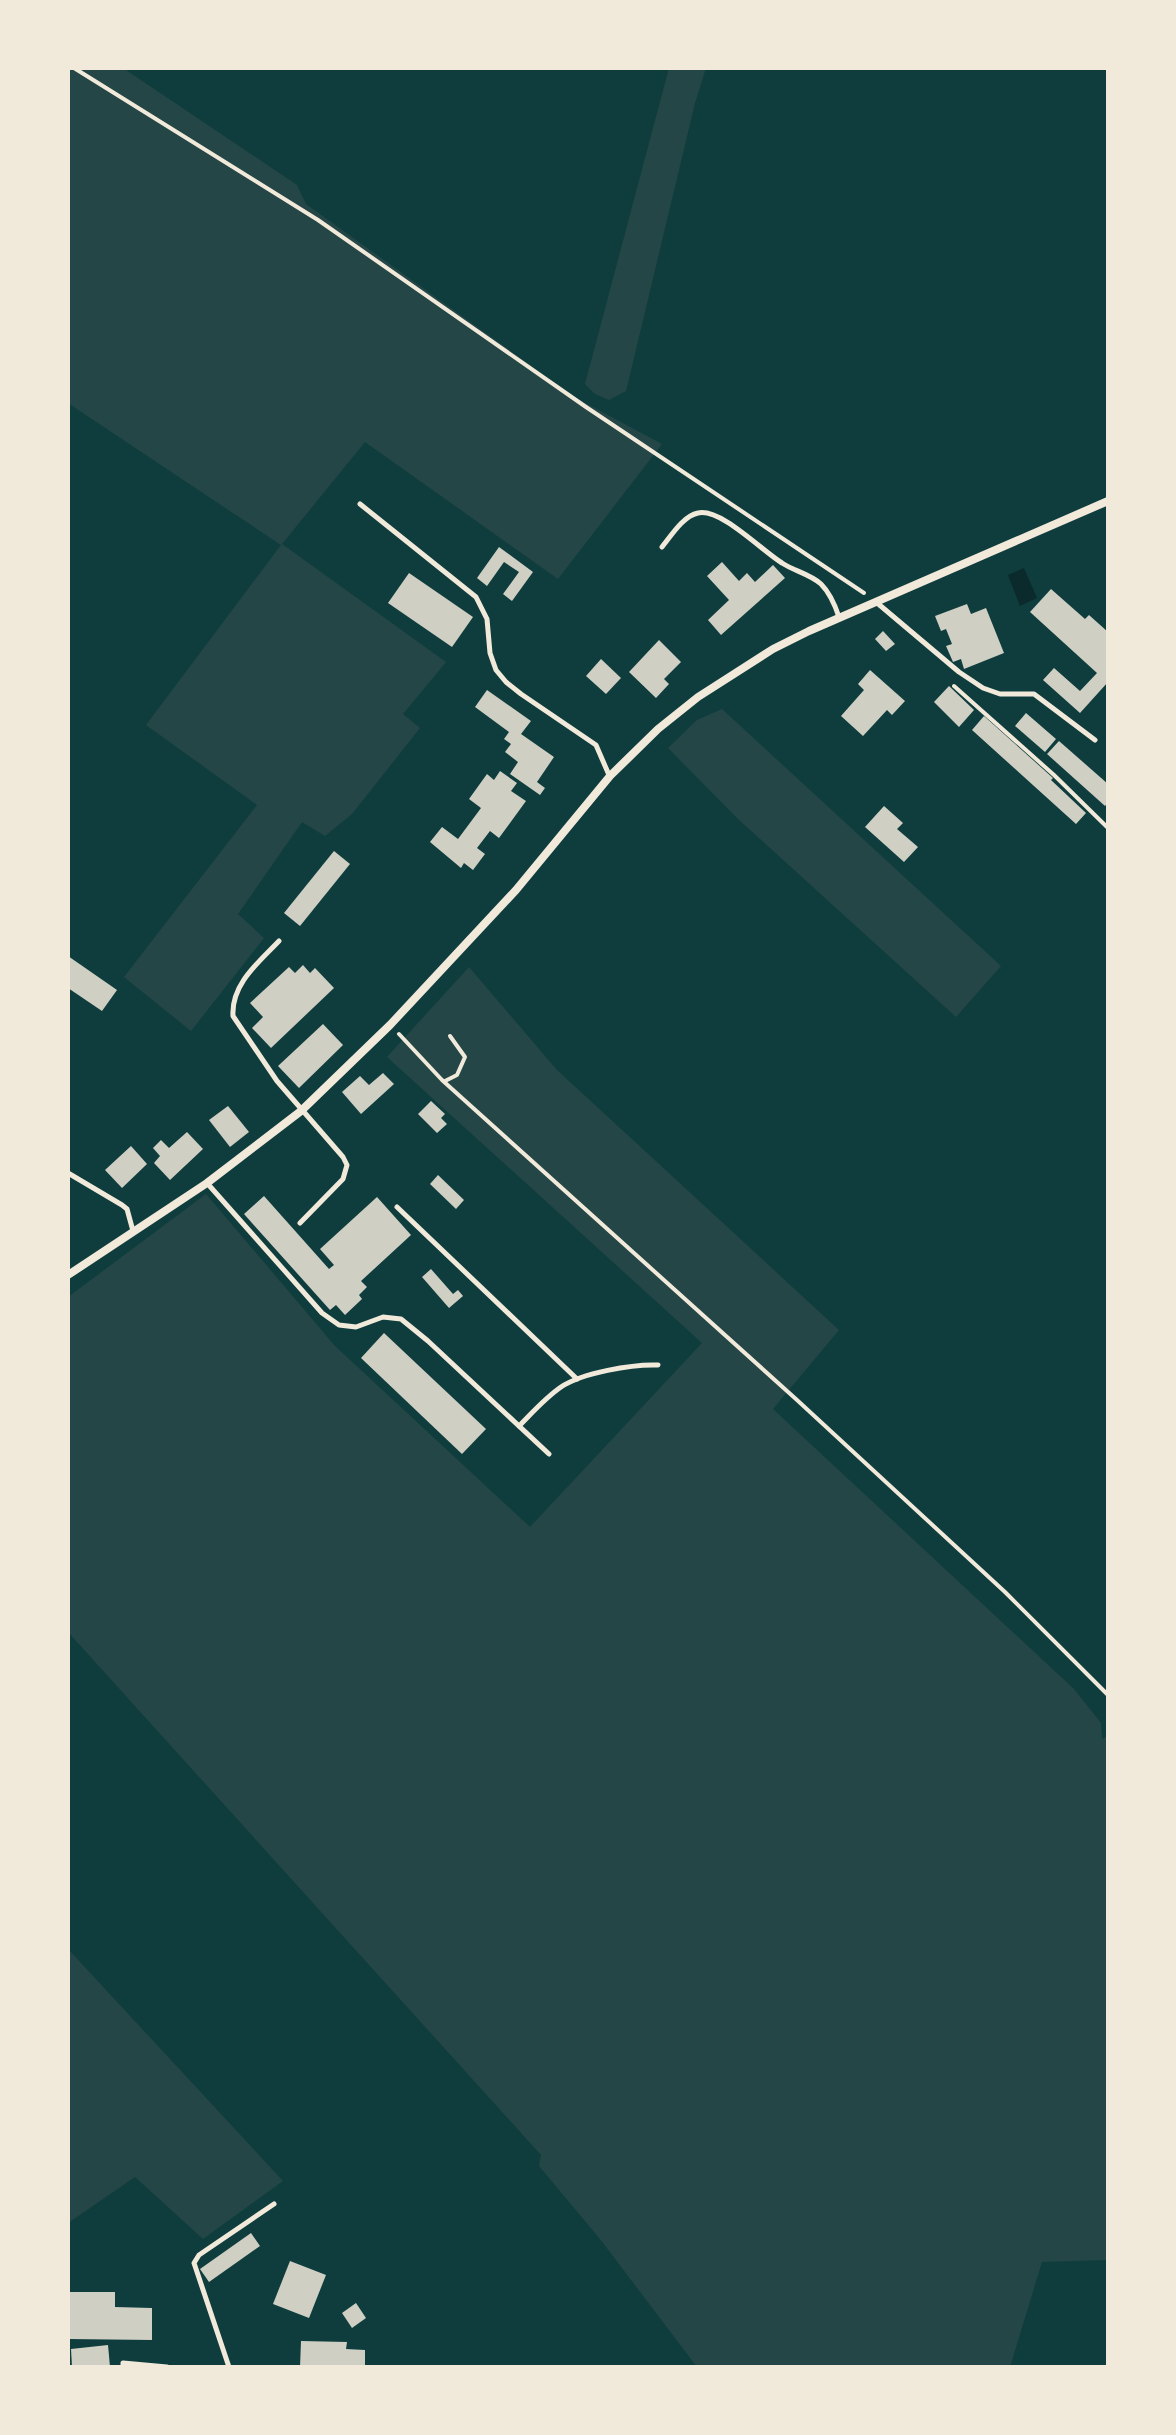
<svg xmlns="http://www.w3.org/2000/svg" width="1176" height="2435" font-family="Raleway,sans-serif">
  <rect width="100%" height="100%" fill="#0f3d3e"/>
  <g fill="#244646">
    <polygon points="68,68 123,68 297,185 306,204 576,398 662,444 558,579 365,442 282,544 446,662 403,714 420,728 352,814 325,836 302,822 238,914 264,938 191,1031 124,977 257,805 146,725 281,545 68,403"/>
    <polygon points="669,68 706,68 695,103 626,391 609,400 595,394 585,384"/>
    <polygon points="722,709 1001,966 956,1017 737,818 668,748 697,720"/>
    <polygon points="469,967 557,1070 839,1330 773,1409 1074,1689 1101,1723 1102,1739 1108,1736 1108,2260 1042,2262 1010,2367 697,2367 600,2239 539,2166 541,2155 68,1632 68,1297 206,1194 335,1346 530,1527 702,1343 387,1057"/>
    <polygon points="68,1949 283,2181 203,2239 135,2177 68,2223"/>
  </g>
  <polygon fill="#0a2a2b" points="1024,568 1037,598 1020,606 1008,575"/>
  <g fill="#cfcfc3">
    <polygon points="499,547 533,572 512,601 503,594 519,572 504,562 487,586 477,578"/>
    <polygon points="722,562 739,581 747,573 755,582 773,565 785,578 721,635 708,620 729,600 707,576"/>
    <polygon points="409,573 473,617 452,647 388,603"/>
    <polygon points="1051,589 1085,619 1089,615 1108,632 1108,682 1080,713 1043,680 1054,668 1080,691 1097,673 1030,612"/>
    <polygon points="967,604 971,614 986,608 1004,653 964,669 961,659 953,662 946,646 952,644 946,629 941,631 935,616"/>
    <polygon points="883,631 895,644 886,651 875,639"/>
    <polygon points="659,640 681,662 664,679 669,684 656,698 629,672"/>
    <polygon points="601,659 621,678 606,694 586,676"/>
    <polygon points="870,670 905,701 892,715 887,710 863,736 841,716 864,690 858,684"/>
    <polygon points="949,686 974,710 959,727 934,702"/>
    <polygon points="487,690 531,721 521,734 554,757 537,782 545,788 540,795 510,774 518,762 505,752 511,744 504,739 509,732 475,707"/>
    <polygon points="1026,713 1056,739 1045,752 1015,726"/>
    <polygon points="984,716 1053,778 1051,780 1086,813 1076,824 972,730"/>
    <polygon points="1059,741 1108,784 1108,802 1105,806 1047,754"/>
    <polygon points="500,771 517,783 511,791 526,801 499,838 490,831 477,848 485,854 473,870 464,863 461,868 430,842 442,827 458,839 481,808 469,799 487,774 494,780"/>
    <polygon points="884,806 903,823 897,829 918,847 904,862 865,827"/>
    <polygon points="334,851 350,864 300,926 284,913"/>
    <polygon points="68,956 117,990 102,1011 68,988"/>
    <polygon points="303,965 310,973 315,968 334,988 271,1048 252,1028 263,1017 250,1003 289,967 295,973"/>
    <polygon points="323,1024 343,1045 299,1088 278,1066"/>
    <polygon points="383,1073 394,1084 361,1114 342,1092 360,1076 369,1085"/>
    <polygon points="431,1101 445,1114 441,1118 447,1124 437,1133 418,1114"/>
    <polygon points="228,1106 249,1132 230,1147 209,1120"/>
    <polygon points="187,1132 203,1149 170,1180 154,1163 160,1156 153,1148 161,1140 169,1148"/>
    <polygon points="131,1146 147,1164 122,1188 105,1170"/>
    <polygon points="438,1175 464,1200 456,1209 430,1184"/>
    <polygon points="264,1196 329,1269 334,1265 320,1249 377,1197 411,1235 361,1281 367,1287 359,1295 362,1299 345,1315 336,1305 330,1310 244,1214"/>
    <polygon points="431,1269 453,1294 458,1290 463,1296 449,1308 422,1277"/>
    <polygon points="384,1333 486,1429 462,1454 361,1358"/>
    <polygon points="251,2233 260,2246 209,2282 200,2269"/>
    <polygon points="290,2261 326,2275 309,2318 273,2304"/>
    <polygon points="68,2292 115,2292 115,2307 152,2308 152,2340 68,2339"/>
    <polygon points="356,2303 366,2318 352,2328 342,2313"/>
    <polygon points="301,2341 347,2342 346,2349 365,2350 365,2367 300,2367"/>
    <polygon points="108,2345 110,2367 72,2367 71,2349"/>
  </g>
  <g fill="none" stroke-linecap="round" stroke-linejoin="round">
    <g stroke="#f1e9da" stroke-width="4">
      <polyline points="74,68 318,220 586,407 864,593"/>
      <polyline points="954,686 1054,775 1108,828"/>
      <polyline points="399,1034 442,1080 797,1400 1005,1592 1108,1695"/>
      <polyline points="445,1081 457,1075 465,1057 450,1036"/>
    </g>
    <g stroke="#f1e9da" stroke-width="5">
      <polyline points="360,504 476,597 487,619 490,653 496,670 506,682 521,694 596,745 609,775"/>
      <path d="M662 547C671 536 683 516 698 513 721 508 762 551 782 563 794 571 810 574 821 584 830 593 835 605 839 617"/>
      <polyline points="876,602 959,672 983,688 1000,694 1034,694 1095,740"/>
      <path d="M279 941C259 962 231 984 233 1016L277 1081 343 1157 347 1165 343 1179 300 1223"/>
      <polyline points="68,1173 122,1205 127,1209 133,1231"/>
      <polyline points="207,1183 322,1313 339,1325 356,1327 383,1317 401,1319 428,1341 549,1454"/>
      <polyline points="397,1207 577,1379"/>
      <path d="M519 1426C532 1413 545 1398 561 1387 582 1373 632 1364 658 1365"/>
      <polyline points="123,2367 123,2363 167,2367"/>
      <polyline points="229,2367 194,2263 199,2255 274,2204"/>
    </g>
    <polyline stroke="#f1e9da" stroke-width="8" points="68,1275 207,1183 301,1111 390,1025 516,890 610,776 658,729 698,697 773,649 809,631 1108,501"/>
  </g>
  <rect width="1176" height="2435" fill="none" stroke="#f1e9da" stroke-width="140"/>
</svg>
